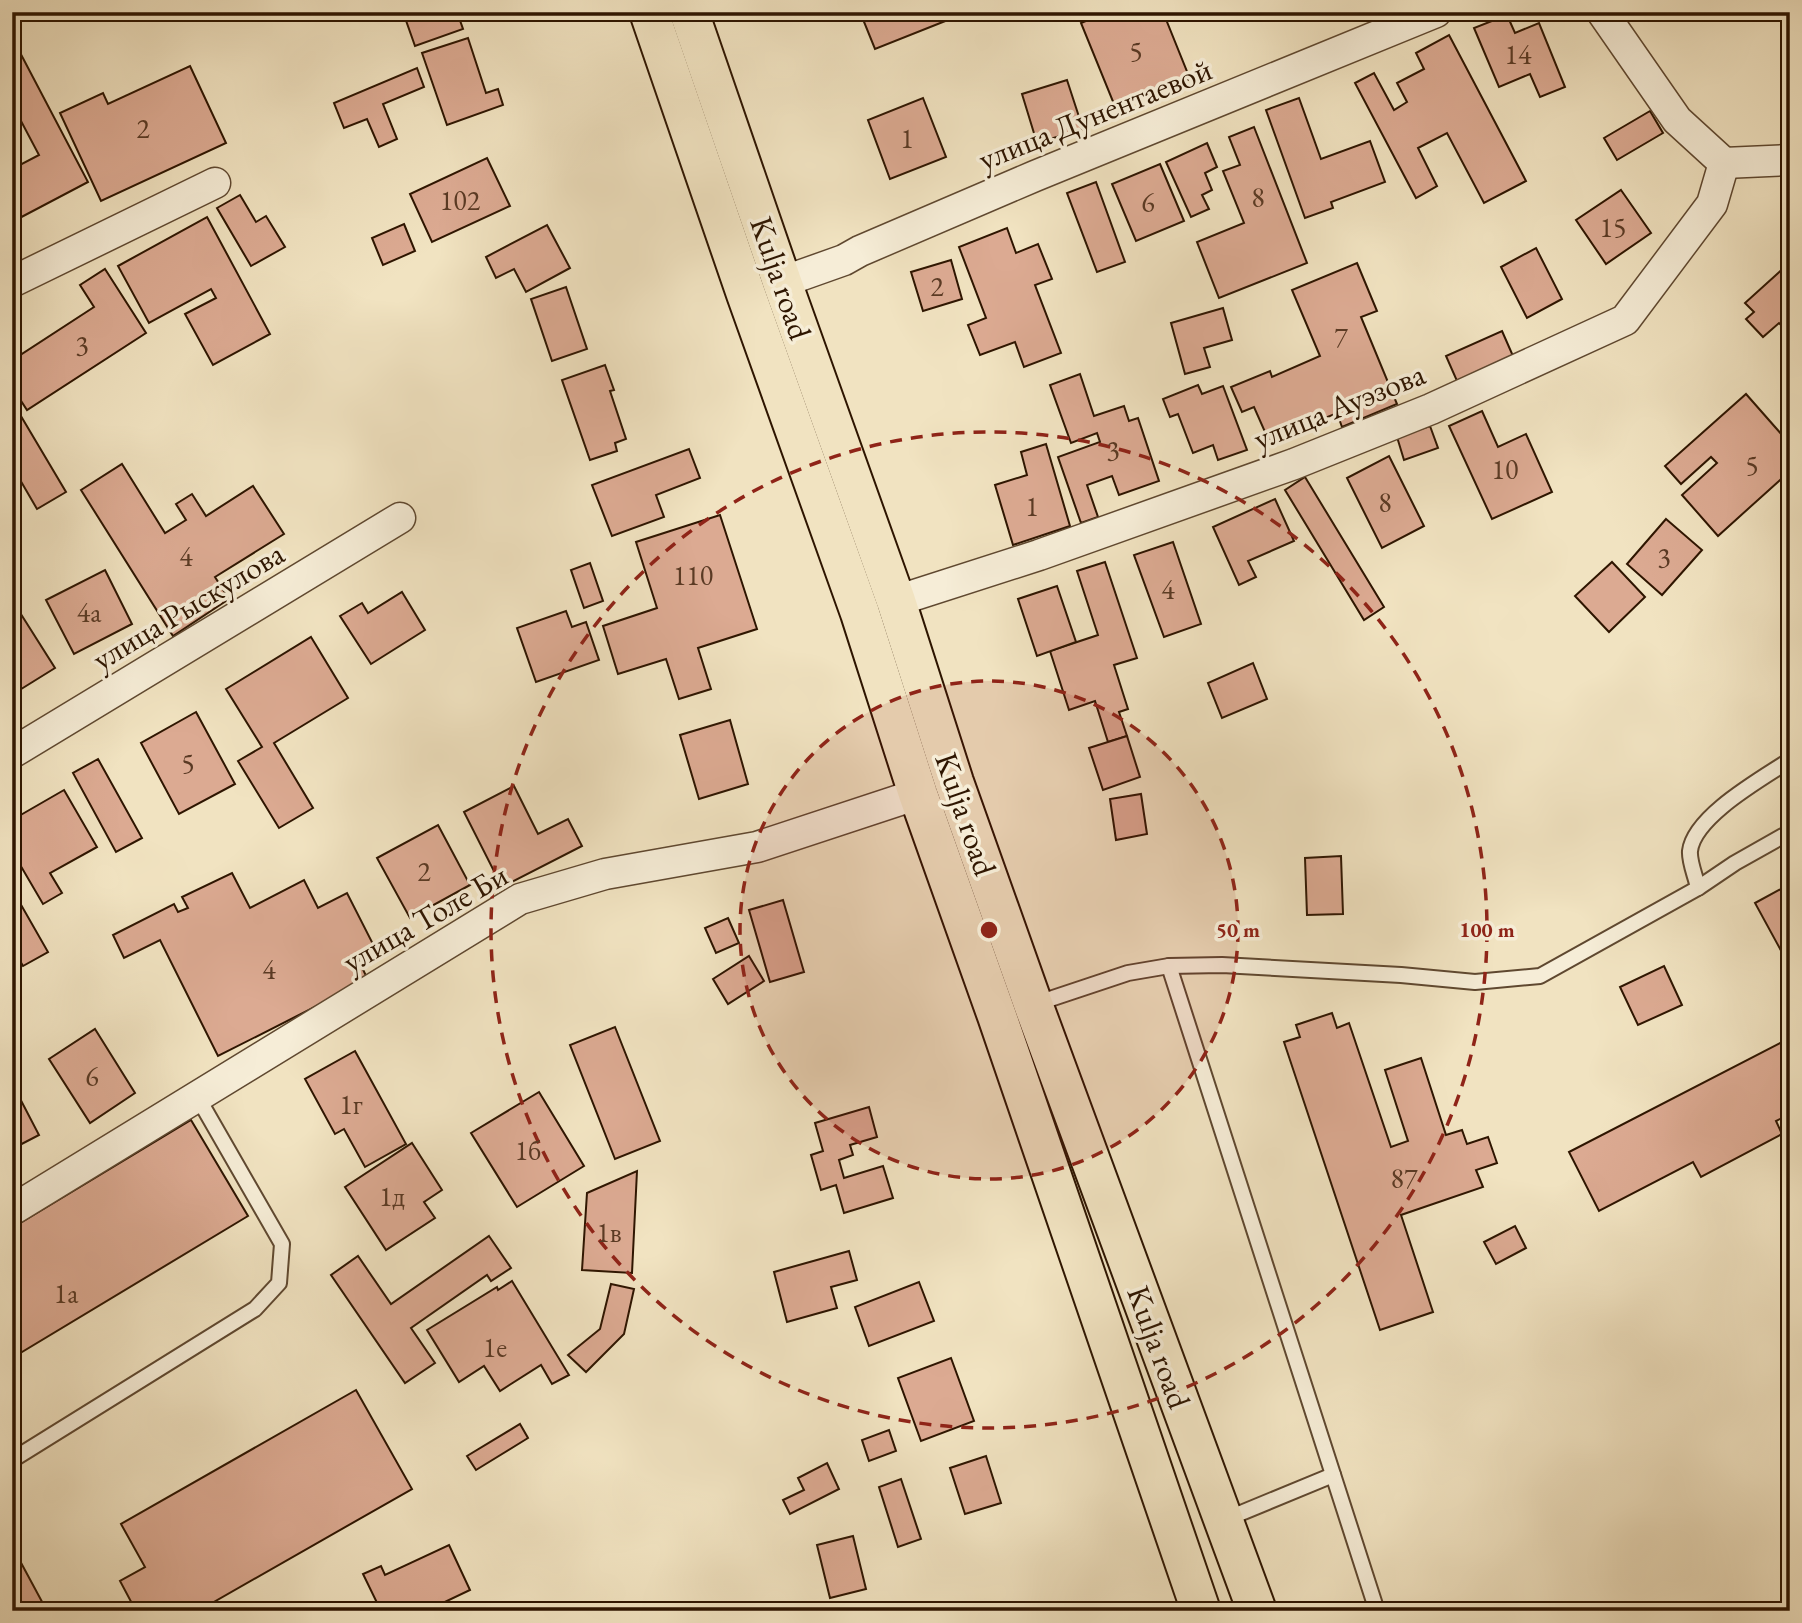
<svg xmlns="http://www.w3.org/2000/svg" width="1802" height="1623" font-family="'EB Garamond',serif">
  <rect width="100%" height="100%" fill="#f1e3c1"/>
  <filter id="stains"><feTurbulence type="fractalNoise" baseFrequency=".00286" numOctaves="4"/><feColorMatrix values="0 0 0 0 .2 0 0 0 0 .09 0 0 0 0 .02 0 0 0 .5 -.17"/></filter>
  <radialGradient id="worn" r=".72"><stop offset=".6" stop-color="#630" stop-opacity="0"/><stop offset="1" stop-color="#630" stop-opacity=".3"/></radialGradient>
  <g fill="#dcaa92" stroke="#2e1500" stroke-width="2">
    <polygon points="403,12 457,12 463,29 415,46"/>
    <polygon points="860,12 968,12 875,49"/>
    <polygon points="1107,12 1163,12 1190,79 1116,109 1081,23"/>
    <polygon points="1507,15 1515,33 1539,23 1565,87 1540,97 1530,74 1499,87 1474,28"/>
    <polygon points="1449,35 1526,181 1484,203 1447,133 1418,148 1437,186 1416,198 1355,83 1374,73 1394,110 1407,102 1397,83 1424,69 1416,53"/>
    <polygon points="468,38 486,93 498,89 503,105 447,125 422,53"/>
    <polygon points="15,43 88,182 12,222 12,169 39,155 12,104 12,44"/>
    <polygon points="190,66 226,143 101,201 60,113 103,93 108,104"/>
    <polygon points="417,68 424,87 383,104 397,139 379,147 367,119 344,128 334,103"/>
    <polygon points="1067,80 1083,129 1037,143 1022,94"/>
    <polygon points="923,98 946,157 890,179 868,120"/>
    <polygon points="1299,98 1321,159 1370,141 1385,182 1331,202 1333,208 1305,218 1266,110"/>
    <polygon points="1650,111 1663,133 1617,160 1604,138"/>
    <polygon points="1254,127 1307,263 1219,298 1197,242 1244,223 1223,171 1240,165 1229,137"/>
    <polygon points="1207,143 1217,167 1205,173 1212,190 1202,195 1209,209 1191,217 1166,162"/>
    <polygon points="487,158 510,206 432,242 410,194"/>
    <polygon points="1160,164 1184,221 1136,241 1112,184"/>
    <polygon points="1096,182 1125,262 1097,272 1067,193"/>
    <polygon points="1621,190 1651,233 1606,264 1576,220"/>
    <polygon points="240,195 256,222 266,216 285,247 251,266 217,208"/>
    <polygon points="207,217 270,334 213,365 185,314 216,298 211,289 149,323 118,266"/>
    <polygon points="404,224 415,251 383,265 372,238"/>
    <polygon points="547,225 570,268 526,292 514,269 496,278 486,257"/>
    <polygon points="1007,228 1016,253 1038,244 1052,279 1035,285 1061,353 1024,367 1015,342 980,355 968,325 986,318 959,247"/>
    <polygon points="1536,248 1562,299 1527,318 1501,267"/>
    <polygon points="951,260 962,299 923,311 911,272"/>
    <polygon points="1357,263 1377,311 1361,317 1397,404 1342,427 1337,413 1269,441 1254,407 1242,412 1231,387 1270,371 1272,377 1320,356 1292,290"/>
    <polygon points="1786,266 1790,270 1790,334 1779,323 1763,337 1746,319 1754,312 1745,303"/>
    <polygon points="105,269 146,333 27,410 12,387 12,356 14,359 94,307 80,285"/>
    <polygon points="566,287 587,349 552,361 531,299"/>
    <polygon points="1223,308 1232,340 1204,348 1210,367 1185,374 1171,323"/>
    <polygon points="1502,331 1513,356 1457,381 1446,356"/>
    <polygon points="605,365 614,390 610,391 626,439 615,443 617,451 590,460 562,380"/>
    <polygon points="1080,374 1094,416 1124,406 1129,421 1138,418 1159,481 1119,495 1112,476 1087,485 1098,517 1081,523 1058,457 1100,442 1097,433 1071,443 1050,385"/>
    <polygon points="1198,385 1202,394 1223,386 1247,450 1218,460 1213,445 1193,453 1178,414 1170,417 1163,399"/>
    <polygon points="1746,394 1790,444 1790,471 1718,536 1682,495 1717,463 1711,457 1681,484 1665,466"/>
    <polygon points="12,401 66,492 37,509 12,466"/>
    <polygon points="1482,411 1498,447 1526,434 1552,492 1492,519 1449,426"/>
    <polygon points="1430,426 1438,448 1404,460 1397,437"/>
    <polygon points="1046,444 1070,526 1013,545 995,485 1027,475 1021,452"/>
    <polygon points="689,449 700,478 656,495 664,517 612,536 592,485"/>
    <polygon points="1389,456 1424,526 1382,548 1347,478"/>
    <polygon points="122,464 165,533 186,520 176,504 192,494 206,516 253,486 284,534 215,577 229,599 173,636 81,490"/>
    <polygon points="1305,477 1384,607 1364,620 1285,490"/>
    <polygon points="1275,499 1294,541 1248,561 1256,577 1239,585 1213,527"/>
    <polygon points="720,515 757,629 698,648 711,689 679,699 666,659 618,674 603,626 657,608 636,542"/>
    <polygon points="1666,519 1702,550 1662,595 1627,564"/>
    <polygon points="1173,542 1201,624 1164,637 1134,555"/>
    <polygon points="1105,562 1137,658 1114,665 1128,709 1119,712 1127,736 1108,742 1095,701 1069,710 1050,651 1098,635 1077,571"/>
    <polygon points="1612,562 1645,597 1609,632 1575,596"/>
    <polygon points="590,563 603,601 584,608 571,570"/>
    <polygon points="105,570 132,624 74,654 46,600"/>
    <polygon points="1057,586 1076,642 1037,656 1018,599"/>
    <polygon points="402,592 425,630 371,664 340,616 362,603 368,613"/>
    <polygon points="12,600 55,668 18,691 12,683"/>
    <polygon points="566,611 572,627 586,622 599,660 536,682 517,628"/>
    <polygon points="311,637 348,698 274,743 313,808 279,828 238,761 262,747 226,689"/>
    <polygon points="1253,663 1267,699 1222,718 1208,683"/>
    <polygon points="196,712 235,784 179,814 141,743"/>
    <polygon points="730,720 748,784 699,799 680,735"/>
    <polygon points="1127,736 1140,777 1103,790 1089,748"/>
    <polygon points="98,759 142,838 116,852 73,773"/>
    <polygon points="514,786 538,834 568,819 582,846 502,887 464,812"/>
    <polygon points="64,790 97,847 50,873 62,893 43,904 12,851 12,820"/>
    <polygon points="1141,794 1147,834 1116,840 1110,799"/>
    <polygon points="438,825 470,885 410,918 377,858"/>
    <polygon points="1341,856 1343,914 1307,915 1305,858"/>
    <polygon points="232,873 250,908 304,880 318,908 347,893 376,950 358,959 368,980 218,1056 160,940 124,958 113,935 174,904 178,912 188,908 182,897"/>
    <polygon points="1790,884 1790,967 1755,903"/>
    <polygon points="12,889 48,952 23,966 12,947"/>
    <polygon points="783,900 804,972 770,982 749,910"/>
    <polygon points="728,918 739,943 716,953 705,928"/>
    <polygon points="749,956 764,981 728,1004 713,979"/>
    <polygon points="1664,966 1682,1005 1638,1025 1620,987"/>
    <polygon points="1332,1013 1337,1028 1349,1023 1391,1147 1408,1141 1385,1070 1421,1058 1446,1135 1462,1130 1467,1144 1488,1137 1497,1163 1476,1170 1483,1187 1401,1215 1433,1312 1380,1330 1284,1042 1300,1037 1296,1025"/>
    <polygon points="615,1027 660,1141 615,1159 570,1045"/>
    <polygon points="95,1029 135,1093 90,1123 49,1059"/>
    <polygon points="1790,1038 1790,1114 1776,1121 1782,1134 1701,1177 1693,1162 1599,1211 1569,1152"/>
    <polygon points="355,1051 406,1144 365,1167 344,1129 335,1134 305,1079"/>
    <polygon points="14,1087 39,1135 12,1149 12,1088"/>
    <polygon points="539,1092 584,1166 517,1207 471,1133"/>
    <polygon points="869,1107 877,1137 850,1145 853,1155 839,1160 844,1178 883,1166 893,1198 844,1213 836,1185 821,1190 811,1155 823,1151 815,1123"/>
    <polygon points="191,1120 248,1216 12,1358 12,1228"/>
    <polygon points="412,1143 442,1190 424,1202 435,1218 386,1250 345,1187"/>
    <polygon points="637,1171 632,1273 582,1270 587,1193"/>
    <polygon points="1515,1226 1526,1248 1496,1264 1484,1242"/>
    <polygon points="489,1236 511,1268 491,1281 487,1275 411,1328 435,1363 405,1383 331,1275 358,1256 391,1304"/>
    <polygon points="849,1251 857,1280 831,1287 837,1308 787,1322 774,1272"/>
    <polygon points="512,1281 569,1375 552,1384 541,1365 500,1391 484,1366 459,1382 427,1330 497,1287 498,1290"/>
    <polygon points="919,1282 934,1321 869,1346 855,1307"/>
    <polygon points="611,1284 634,1289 624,1334 586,1372 568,1355 600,1329"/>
    <polygon points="951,1358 974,1421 921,1441 898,1378"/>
    <polygon points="356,1390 412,1489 198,1611 136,1611 120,1581 145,1567 121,1524"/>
    <polygon points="520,1424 528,1438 476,1470 467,1456"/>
    <polygon points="889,1430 896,1451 869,1461 862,1440"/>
    <polygon points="986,1456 1001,1503 965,1514 950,1468"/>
    <polygon points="827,1463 839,1489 790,1514 783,1500 804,1490 798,1478"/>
    <polygon points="901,1479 921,1539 898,1547 879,1487"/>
    <polygon points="853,1536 866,1589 830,1598 817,1545"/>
    <polygon points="449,1545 470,1590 426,1611 381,1611 363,1574 381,1566 385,1575"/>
    <polygon points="12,1546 47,1611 12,1611"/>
  </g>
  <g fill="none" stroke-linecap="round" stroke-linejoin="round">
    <defs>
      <g id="lane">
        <path d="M1698 888C1696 877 1689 862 1690 851 1694 816 1763 778 1790 760"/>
        <polyline points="1169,966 1377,1611"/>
        <polyline points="1035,1004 1128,973 1169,966 1222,965 1401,975 1475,982 1540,976 1698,888 1735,863 1790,832"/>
        <polyline points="12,1460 255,1309 279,1283 282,1244 197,1096"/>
        <polyline points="1224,1520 1333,1475"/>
      </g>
      <g id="street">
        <polyline points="1602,12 1677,120 1724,163"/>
        <polyline points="1724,163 1790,160"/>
        <polyline points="12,282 215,183"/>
        <polyline points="782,282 844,260 860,251 1035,176 1436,12"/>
        <polyline points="896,601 1039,555 1294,464 1431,409 1625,320 1712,204 1724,163"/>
        <polyline points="12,753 400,518"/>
        <polyline points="12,1210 520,899 605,874 757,847 918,794"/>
      </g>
      <g id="primary">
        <polyline points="649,12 746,294 860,613 918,794 997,1016 1201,1611"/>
        <polyline points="689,12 782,282 896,601 954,782 1033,1004 1257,1611"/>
      </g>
    </defs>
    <use href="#lane" stroke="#5f4830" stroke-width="18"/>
    <use href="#street" stroke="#5f4830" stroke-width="33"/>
    <use href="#primary" stroke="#2e1500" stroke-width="42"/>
    <use href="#lane" stroke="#f6edd7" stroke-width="14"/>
    <use href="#street" stroke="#f6edd7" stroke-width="30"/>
    <use href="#primary" stroke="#f1e3c1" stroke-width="38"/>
  </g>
  <circle cx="989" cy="930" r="249" fill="#8f2418" fill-opacity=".12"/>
  <g fill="none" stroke="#8f2418" stroke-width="3.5" stroke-dasharray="12 9">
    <circle cx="989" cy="930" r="249"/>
    <circle cx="989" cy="930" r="498"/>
  </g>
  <g text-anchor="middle" stroke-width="7" stroke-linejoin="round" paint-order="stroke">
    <g font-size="28" fill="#5a3a24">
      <text x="1136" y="61">5</text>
      <text x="1518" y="64">14</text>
      <text x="143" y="138">2</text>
      <text x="907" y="148">1</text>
      <text x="1258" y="207">8</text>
      <text x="460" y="210">102</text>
      <text x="1148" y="212">6</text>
      <text x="1613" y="237">15</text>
      <text x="937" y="296">2</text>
      <text x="1341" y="347">7</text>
      <text x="82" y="355">3</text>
      <text x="1113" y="460">3</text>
      <text x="1752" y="475">5</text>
      <text x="1505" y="479">10</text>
      <text x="1385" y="512">8</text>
      <text x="1032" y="516">1</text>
      <text x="186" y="566">4</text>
      <text x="1664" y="567">3</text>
      <text x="693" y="585">110</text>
      <text x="1168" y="599">4</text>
      <text x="89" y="622">4а</text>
      <text x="188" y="773">5</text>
      <text x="424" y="881">2</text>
      <text x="269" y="979">4</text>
      <text x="92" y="1086">6</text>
      <text x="351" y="1114">1г</text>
      <text x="528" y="1160">1б</text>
      <text x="1404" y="1188">87</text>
      <text x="392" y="1206">1д</text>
      <text x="609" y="1242">1в</text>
      <text x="66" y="1303">1а</text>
      <text x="495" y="1357">1е</text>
    </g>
    <g font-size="32" fill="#2e1500" stroke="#f6edd7">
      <text transform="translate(1095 114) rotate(-22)" y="11">улица Дунентаевой</text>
      <text transform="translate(781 278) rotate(71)" y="11">Kulja road</text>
      <text transform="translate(1339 406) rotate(-22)" y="11">улица Ауэзова</text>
      <text transform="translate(188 606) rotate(-31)" y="11">улица Рыскулова</text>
      <text transform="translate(966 814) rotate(71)" y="11">Kulja road</text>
      <text transform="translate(425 918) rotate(-30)" y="11">улица Толе Би</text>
      <text transform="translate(1159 1347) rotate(70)" y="11">Kulja road</text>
    </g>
  </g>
  <circle cx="989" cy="930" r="10" fill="#8f2418" stroke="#f6edd7" stroke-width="3.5"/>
  <g font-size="21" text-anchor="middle" font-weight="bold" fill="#8f2418" stroke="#f6edd7" stroke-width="7" stroke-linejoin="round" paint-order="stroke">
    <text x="1238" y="937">50 m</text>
    <text x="1487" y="937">100 m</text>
  </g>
  <rect width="1802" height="1623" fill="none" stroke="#f1e3c1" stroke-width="42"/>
  <rect x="14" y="14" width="1774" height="1595" fill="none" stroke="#2e1500" stroke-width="3.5"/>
  <rect x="21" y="21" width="1760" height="1581" fill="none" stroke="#2e1500" stroke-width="2"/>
  <rect width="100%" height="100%" filter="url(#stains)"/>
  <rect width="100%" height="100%" fill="url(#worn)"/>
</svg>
